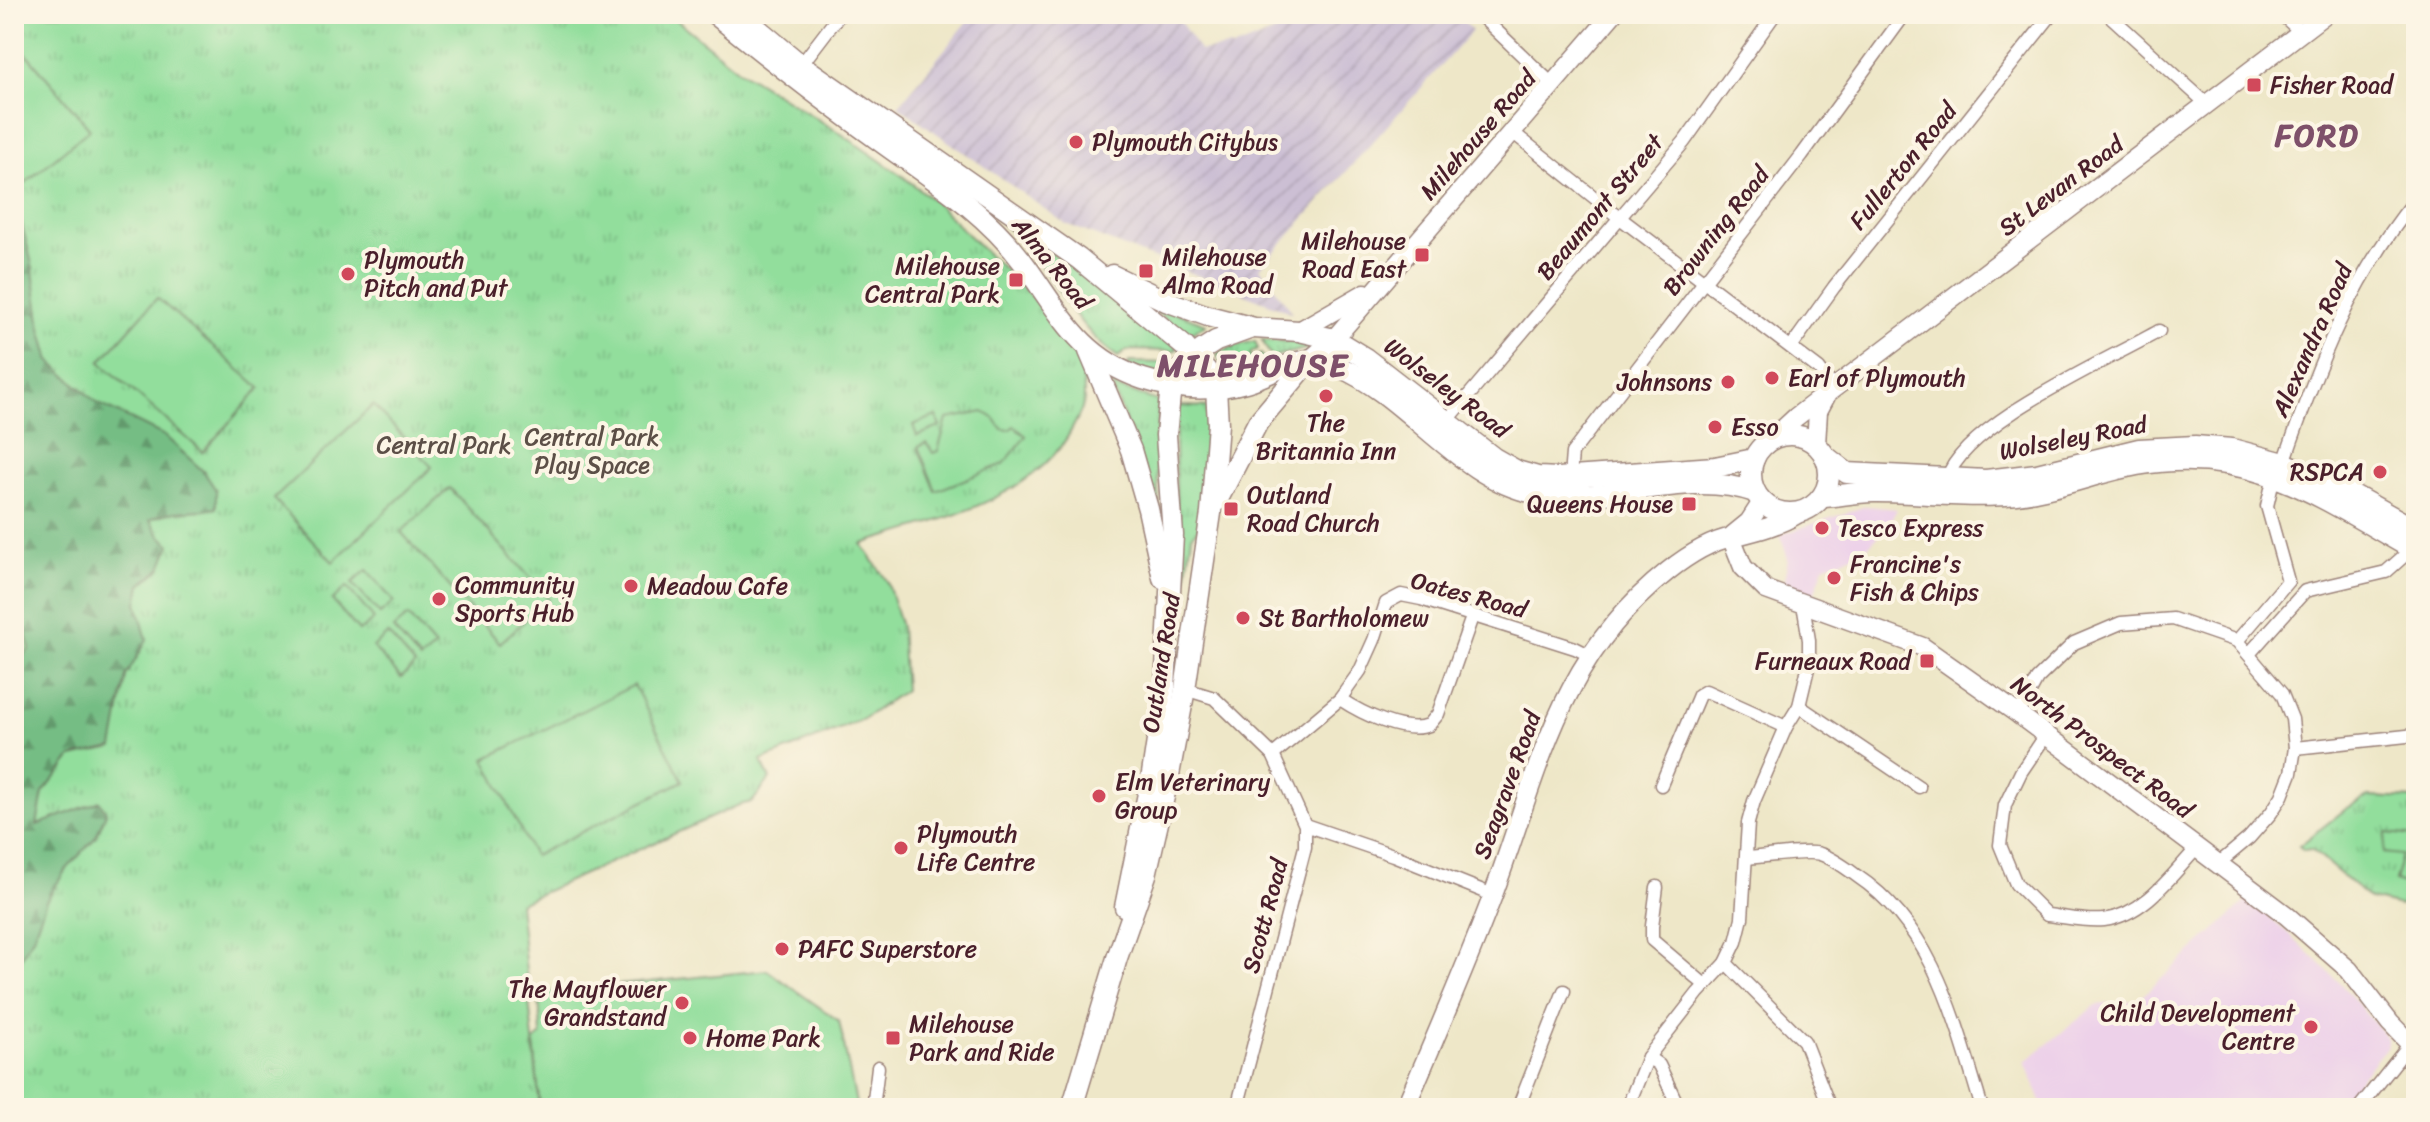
<svg xmlns="http://www.w3.org/2000/svg" width="2430" height="1122" font-family="Sriracha,sans-serif">
  <defs>
    <pattern id="industrial-furrows" width="10" height="10" patternUnits="userSpaceOnUse" patternTransform="scale(2)"><rect width="10" height="10" fill="#ccbfd4"/><path d="M-1 1l2-2M0 10L10 0M9 11l2-2" fill="none" stroke="#b1a4b6"/></pattern>
    <pattern id="grass-tufts" width="24" height="20" patternUnits="userSpaceOnUse" patternTransform="scale(2)"><rect width="24" height="20" fill="#92de9c"/><path d="M3 7l-1-3M5 7V3M7 7l1-3M15 17l-1-3M17 17v-4M19 17l1-3" fill="none" stroke="#7fbe87"/></pattern>
    <pattern id="forest-firs" width="22" height="20" patternUnits="userSpaceOnUse" patternTransform="scale(2)"><rect width="22" height="20" fill="#75bd84"/><path d="M5 1l3.5 6h-7zM16 11l3.5 6h-7z" fill="#62996c"/></pattern>
    <pattern id="cemetery-stones" width="16" height="16" patternUnits="userSpaceOnUse" patternTransform="scale(2)"><rect width="16" height="16" fill="#92de9c"/><path d="M2 7V4a2 2 0 0 1 4 0v3zM10 15v-3a2 2 0 0 1 4 0v3z" fill="#7fbe87"/></pattern>
  </defs>
  <rect width="100%" height="100%" fill="#fcf5e5"/>
  <filter id="ink" filterUnits="userSpaceOnUse"><feTurbulence type="fractalNoise" baseFrequency=".0125" numOctaves="2"/><feDisplacementMap in="SourceGraphic" scale="16" xChannelSelector="R" yChannelSelector="G"/><feConvolveMatrix kernelMatrix="1 2 1 2 8 2 1 2 1" color-interpolation-filters="sRGB"/></filter>
  <filter id="wash" filterUnits="userSpaceOnUse"><feTurbulence type="fractalNoise" baseFrequency=".006" numOctaves="4" result="noise"/><feDisplacementMap in="SourceGraphic" scale="32" xChannelSelector="R" yChannelSelector="G"/><feGaussianBlur stdDeviation="1.8" result="paint"/><feColorMatrix in="noise" values="0 0 0 0 0 0 0 0 0 0 0 0 0 0 0 0 0 1.4 0 .05"/><feComposite in="paint" operator="in"/></filter>
  <g filter="url(#wash)">
    <rect width="100%" height="100%" fill="#eee7c8"/>
    <g fill="#edd1e9">
      <polygon points="1866,506 1897,509 1888,525 1864,551 1824,566 1813,597 1783,584 1788,559 1780,535"/>
      <polygon points="2248,900 2297,941 2340,983 2387,1038 2387,1046 2336,1108 2044,1108 2025,1062 2096,1005 2138,1000"/>
    </g>
    <polygon fill="url(#industrial-furrows)" points="974,14 1175,14 1200,51 1230,47 1232,49 1320,14 1457,14 1472,31 1260,268 1293,313 1066,224 898,106"/>
    <g fill="url(#grass-tufts)" stroke="#6e7e64" stroke-width="2">
      <path d="M14 14H669L737 69 840 133 901 175 934 201 980 247 1020 283 1075 348 1093 383 1088 384 1083 381C1086 403 1083 408 1073 427 1037 500 932 522 862 544L887 581 901 627 905 690 863 719 761 761 770 779 752 802 739 805 519 903 540 1108H14Z"/>
      <path d="M980 202 1031 237 1178 348 1174 351 1127 350 1118 357C1083 334 1066 299 1041 266 1023 242 1001 222 980 202Z"/>
      <polygon points="1138,298 1206,324 1205,326 1197,329 1189,337"/>
      <polygon points="1262,340 1305,343 1314,347 1271,357"/>
      <polygon points="1255,341 1258,349 1251,352 1250,356 1252,358 1261,354 1265,361 1227,376 1217,354 1234,346"/>
      <polygon points="1129,362 1174,363 1178,362 1171,378 1128,366"/>
      <polygon points="1112,386 1158,401 1159,405 1156,445 1159,510"/>
      <polygon points="1179,406 1209,407 1210,431 1199,527 1192,536 1179,628 1175,442"/>
      <polygon points="2368,797 2416,799 2416,890 2400,906 2370,899 2311,849 2304,850 2299,846 2347,808"/>
    </g>
    <path fill="url(#forest-firs)" stroke="#606e58" stroke-width="2" d="M14 208 21 221 32 264 41 328 50 361 97 403 165 436 204 472 216 490V508C196 513 170 508 150 520L159 534 170 545 161 568 141 585 137 603 147 640 126 676 113 748 72 757 43 793 37 825 100 801 106 813 96 837 65 871 46 901 33 937 14 970Z"/>
    <polygon fill="url(#cemetery-stones)" stroke="#6e7e64" stroke-width="2" points="14,593 30,649 14,664"/>
    <g fill="#92de9c" stroke="#6e7e64" stroke-width="2">
      <polygon points="14,39 90,129 24,184 14,172"/>
      <polygon points="157,298 260,388 203,452 100,362"/>
      <polygon points="373,405 432,467 333,562 274,499"/>
      <polygon points="984,412 995,419 1002,429 1009,430 1014,426 1026,436 1004,464 936,491 918,447 927,443 933,453 938,451 947,419"/>
      <polygon points="936,416 940,427 917,436 913,425"/>
      <polygon points="450,488 549,599 500,643 401,532"/>
      <polygon points="367,570 394,602 380,614 352,583"/>
      <polygon points="347,587 374,619 359,631 332,600"/>
      <polygon points="408,616 435,647 420,660 393,629"/>
      <polygon points="388,634 415,665 401,678 373,647"/>
      <polygon points="634,685 683,781 534,856 485,759"/>
      <polygon points="2386,833 2416,836 2416,856 2406,856 2412,858 2404,884 2395,881 2402,855 2384,853"/>
      <polygon points="767,970 839,1021 857,1108 540,1108 534,1041 541,1036 539,993"/>
    </g>
  </g>
  <g filter="url(#ink)">
    <g fill="none" stroke-linecap="round" stroke-linejoin="round">
      <defs>
        <g id="street">
          <polyline points="1479,14 1553,85"/>
          <polyline points="2108,14 2208,105"/>
          <polyline points="2281,14 2301,32"/>
          <polyline points="801,65 840,14"/>
          <polyline points="1511,131 1620,218 1819,369 1834,389"/>
          <polyline points="1791,347 1834,287 2052,14"/>
          <polyline points="1447,421 1684,142 1775,14"/>
          <path d="M2284 463C2317 366 2351 279 2416 199"/>
          <polyline points="1570,477 1572,453 1802,155 1905,14"/>
          <path d="M1947 479C1964 423 2107 361 2159 331"/>
          <polyline points="2237,641 2288,581 2267,506 2274,476"/>
          <polyline points="2249,654 2305,591 2386,572 2414,547"/>
          <polyline points="1185,689 1214,698 1273,755 1305,825 1305,847 1237,1108"/>
          <path d="M1340 699C1361 713 1405 735 1429 725L1438 714 1472 617"/>
          <polyline points="1799,706 1919,787"/>
          <polyline points="2018,714 2037,679 2074,643 2121,623 2173,619 2237,641 2282,694 2292,719 2295,748 2291,773 2282,796 2271,813 2249,838 2218,864"/>
          <path d="M2046 735 2021 772 2005 805 2000 845 2016 884 2047 915C2065 917 2087 922 2104 920 2144 915 2172 875 2197 848"/>
          <polyline points="2295,748 2416,735"/>
          <polyline points="1273,755 1340,699 1360,671 1374,640 1386,603 1401,595 1421,599 1575,648 1589,655"/>
          <polyline points="1661,785 1699,695 1706,691 1786,727"/>
          <polyline points="1305,825 1393,855 1493,895"/>
          <path d="M1747 858C1763 857 1807 850 1820 854 1833 858 1846 868 1857 876 1935 928 1956 1024 1982 1108"/>
          <polyline points="1657,887 1652,926 1652,940 1705,985"/>
          <polyline points="1726,963 1804,1041 1830,1108"/>
          <polyline points="1648,1057 1659,1065 1679,1108"/>
          <polyline points="873,1108 878,1067"/>
          <polyline points="1518,1108 1564,991"/>
          <polyline points="1627,1108 1648,1057 1698,993 1726,963 1736,942 1742,918 1748,823 1754,801 1786,727 1799,706 1809,664 1809,640 1803,604"/>
          <polyline points="2359,1108 2409,1045"/>
        </g>
        <g id="secondary">
          <polyline points="1299,331 1365,293"/>
          <polyline points="1311,359 1334,339 1613,14"/>
          <polyline points="1770,441 1796,417 2325,14"/>
          <polyline points="1816,444 1818,411 1826,396"/>
          <polyline points="1733,535 1749,522 1762,502"/>
          <polyline points="1731,537 1743,567 1766,590 1923,647 2018,714 2197,848 2286,915 2349,970 2390,1023 2416,1050"/>
          <path d="M1405 1108C1435 1038 1466 967 1493 895 1539 771 1558 658 1668 571 1687 556 1708 542 1732 537 1756 531 1778 526 1799 513"/>
        </g>
        <g id="primary">
          <path d="M715 14C768 57 821 99 876 138 928 176 983 209 1022 261 1060 312 1078 357 1143 379 1177 390 1211 392 1246 382 1283 371 1298 350 1339 367 1409 396 1459 479 1535 493 1608 507 1683 468 1755 492"/>
          <polyline points="740,14 801,65 1079,259 1184,346 1207,371 1216,388 1218,424 1211,513 1185,689 1169,775 1146,875 1117,958 1072,1108"/>
          <polyline points="1112,275 1166,301 1208,316 1254,328 1299,331 1334,339 1365,358 1494,458 1517,471 1538,477 1558,478 1715,467 1754,459"/>
          <polyline points="1089,351 1131,450 1148,509 1163,578"/>
          <circle cx="1790" cy="474" r="39"/>
          <polyline points="1824,455 1847,473 1986,480 2037,474 2139,449 2195,446 2232,449 2284,463 2330,482 2416,530"/>
          <path d="M1823 497C1841 496 1859 491 1877 492 1920 492 1963 498 2006 495 2051 492 2093 473 2137 465 2254 445 2321 498 2416 551"/>
          <polyline points="1217,501 1258,422 1311,359"/>
          <polyline points="1125,907 1152,774 1165,688 1173,535 1166,435 1170,395 1182,369 1202,350 1216,341 1252,328"/>
        </g>
      </defs>
      <use href="#street" stroke="#9c837a" stroke-width="15"/>
      <use href="#secondary" stroke="#9c837a" stroke-width="21"/>
      <use href="#primary" stroke="#9c837a" stroke-width="23"/>
      <use href="#street" stroke="#fff" stroke-width="12"/>
      <use href="#secondary" stroke="#fff" stroke-width="18"/>
      <use href="#primary" stroke="#fff" stroke-width="20"/>
    </g>
  </g>
  <g fill="#d1495b" stroke="#fcf5e5" stroke-width="3">
    <rect x="2246" y="77" width="16" height="16" rx="4"/>
    <circle cx="1076" cy="142" r="8"/>
    <rect x="1414" y="247" width="16" height="16" rx="4"/>
    <rect x="1138" y="263" width="16" height="16" rx="4"/>
    <circle cx="348" cy="274" r="8"/>
    <rect x="1008" y="272" width="16" height="16" rx="4"/>
    <circle cx="1772" cy="378" r="8"/>
    <circle cx="1728" cy="382" r="8"/>
    <circle cx="1326" cy="396" r="8"/>
    <circle cx="1715" cy="427" r="8"/>
    <circle cx="2380" cy="472" r="8"/>
    <rect x="1681" y="496" width="16" height="16" rx="4"/>
    <rect x="1223" y="501" width="16" height="16" rx="4"/>
    <circle cx="1822" cy="528" r="8"/>
    <circle cx="1834" cy="578" r="8"/>
    <circle cx="631" cy="586" r="8"/>
    <circle cx="439" cy="599" r="8"/>
    <circle cx="1243" cy="618" r="8"/>
    <rect x="1919" y="653" width="16" height="16" rx="4"/>
    <circle cx="1099" cy="796" r="8"/>
    <circle cx="901" cy="848" r="8"/>
    <circle cx="782" cy="949" r="8"/>
    <circle cx="682" cy="1003" r="8"/>
    <circle cx="2311" cy="1027" r="8"/>
    <circle cx="690" cy="1038" r="8"/>
    <rect x="885" y="1030" width="16" height="16" rx="4"/>
  </g>
  <g text-anchor="middle" stroke-width="8" stroke-linejoin="round" paint-order="stroke">
    <g font-size="24" fill="#4a1f2b" stroke="#fcf5e5" text-anchor="start">
      <text x="2270" y="93">Fisher Road</text>
      <text x="1092" y="150">Plymouth Citybus</text>
      <text x="1406" y="249" text-anchor="end">Milehouse<tspan x="1406" dy="28">Road East</tspan></text>
      <text x="1162" y="265">Milehouse<tspan x="1162" dy="28">Alma Road</tspan></text>
      <text x="364" y="268">Plymouth<tspan x="364" dy="28">Pitch and Put</tspan></text>
      <text x="1000" y="274" text-anchor="end">Milehouse<tspan x="1000" dy="28">Central Park</tspan></text>
      <text x="1788" y="386">Earl of Plymouth</text>
      <text x="1712" y="390" text-anchor="end">Johnsons</text>
      <text x="1326" y="431" text-anchor="middle">The<tspan x="1326" dy="28">Britannia Inn</tspan></text>
      <text x="1731" y="435">Esso</text>
      <text x="2364" y="480" text-anchor="end">RSPCA</text>
      <text x="1247" y="503">Outland<tspan x="1247" dy="28">Road Church</tspan></text>
      <text x="1673" y="512" text-anchor="end">Queens House</text>
      <text x="1838" y="536">Tesco Express</text>
      <text x="1850" y="572">Francine's<tspan x="1850" dy="28">Fish &amp; Chips</tspan></text>
      <text x="455" y="593">Community<tspan x="455" dy="28">Sports Hub</tspan></text>
      <text x="647" y="594">Meadow Cafe</text>
      <text x="1259" y="626">St Bartholomew</text>
      <text x="1911" y="669" text-anchor="end">Furneaux Road</text>
      <text x="1115" y="790">Elm Veterinary<tspan x="1115" dy="28">Group</tspan></text>
      <text x="917" y="842">Plymouth<tspan x="917" dy="28">Life Centre</tspan></text>
      <text x="798" y="957">PAFC Superstore</text>
      <text x="666" y="997" text-anchor="end">The Mayflower<tspan x="666" dy="28">Grandstand</tspan></text>
      <text x="2295" y="1021" text-anchor="end">Child Development<tspan x="2295" dy="28">Centre</tspan></text>
      <text x="909" y="1032">Milehouse<tspan x="909" dy="28">Park and Ride</tspan></text>
      <text x="706" y="1046">Home Park</text>
    </g>
    <g font-size="24" fill="#4a1f2b" stroke="#fcf5e5">
      <text transform="translate(1478 135) rotate(-49)" y="8">Milehouse Road</text>
      <text transform="translate(1903 166) rotate(-51)" y="8">Fullerton Road</text>
      <text transform="translate(2061 186) rotate(-37)" y="8">St Levan Road</text>
      <text transform="translate(1600 207) rotate(-50)" y="8">Beaumont Street</text>
      <text transform="translate(1716 231) rotate(-52)" y="8">Browning Road</text>
      <text transform="translate(1052 263) rotate(51)" y="8">Alma Road</text>
      <text transform="translate(2312 340) rotate(-66)" y="8">Alexandra Road</text>
      <text transform="translate(1447 388) rotate(37)" y="8">Wolseley Road</text>
      <text transform="translate(2073 438) rotate(-11)" y="8">Wolseley Road</text>
      <text transform="translate(1469 595) rotate(15)" y="8">Oates Road</text>
      <text transform="translate(1161 663) rotate(-81)" y="8">Outland Road</text>
      <text transform="translate(2102 747) rotate(37)" y="8">North Prospect Road</text>
      <text transform="translate(1507 785) rotate(-70)" y="8">Seagrave Road</text>
      <text transform="translate(1265 916) rotate(-75)" y="8">Scott Road</text>
    </g>
    <g font-size="24" fill="#5c4f47" stroke="#fcf5e5">
      <text x="592" y="445">Central Park<tspan x="592" dy="28">Play Space</tspan></text>
      <text x="444" y="453">Central Park</text>
    </g>
    <g font-size="32" font-weight="bold" letter-spacing="2" fill="#7e506a" stroke="#fcf5e5">
      <text x="2317" y="146">FORD</text>
      <text x="1253" y="376">MILEHOUSE</text>
    </g>
  </g>
  <rect width="2430" height="1122" fill="none" stroke="#fcf5e5" stroke-width="48"/>
</svg>
